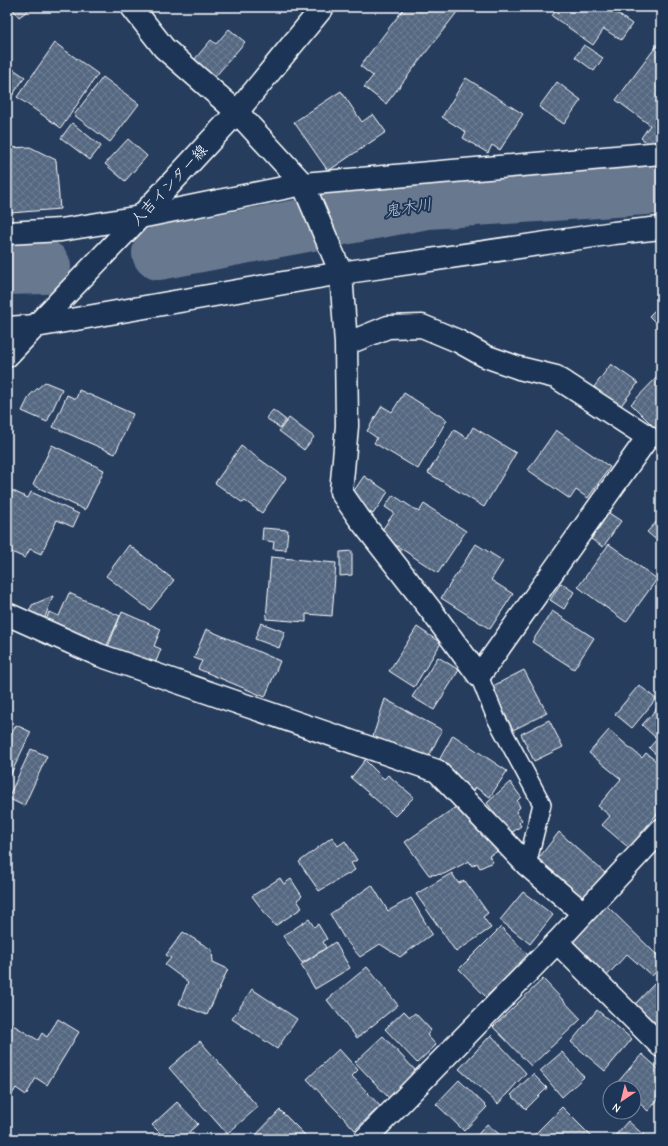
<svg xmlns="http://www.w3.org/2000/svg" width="668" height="1146" font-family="'Comic Neue','Klee One',sans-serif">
  <defs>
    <pattern id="building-cross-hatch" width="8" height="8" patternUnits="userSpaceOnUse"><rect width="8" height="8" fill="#556781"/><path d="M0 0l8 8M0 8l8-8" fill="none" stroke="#6e7e94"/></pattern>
  </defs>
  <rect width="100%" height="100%" fill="#263d5e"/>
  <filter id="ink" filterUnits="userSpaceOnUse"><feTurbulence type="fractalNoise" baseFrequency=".025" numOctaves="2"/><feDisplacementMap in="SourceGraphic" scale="8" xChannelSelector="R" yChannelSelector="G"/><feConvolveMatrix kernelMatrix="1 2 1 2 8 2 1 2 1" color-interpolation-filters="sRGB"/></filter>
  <g filter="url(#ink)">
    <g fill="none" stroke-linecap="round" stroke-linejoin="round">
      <g stroke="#67788e" stroke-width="54">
        <polyline points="159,253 427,202 661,187"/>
        <polyline points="7,268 44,267"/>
      </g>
    </g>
    <g fill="url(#building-cross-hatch)" stroke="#fff">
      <polygon points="11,7 33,7 19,17"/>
      <polygon points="405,7 461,7 386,104 364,87 373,76 360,66"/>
      <polygon points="558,7 608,7 632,24 621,40 604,29 593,45 552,16"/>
      <polygon points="229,29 245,42 214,78 194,60 211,40 216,44"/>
      <polygon points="661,40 661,134 652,146 641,138 650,125 616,100"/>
      <polygon points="55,43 98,74 61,128 17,97"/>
      <polygon points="584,45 603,58 594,71 575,57"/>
      <polygon points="7,65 25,77 7,103"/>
      <polygon points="103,77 139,104 110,142 74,115"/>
      <polygon points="466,78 523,114 500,150 492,145 488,153 463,138 466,132 442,117"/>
      <polygon points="557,82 581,100 564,124 539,107"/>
      <polygon points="341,91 362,122 373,114 386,132 328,171 294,122"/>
      <polygon points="72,123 101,146 90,160 61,138"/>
      <polygon points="128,139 147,156 125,181 105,164"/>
      <polygon points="30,147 56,160 60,209 10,213 7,181 7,148"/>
      <polygon points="661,304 661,328 649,316"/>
      <polygon points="611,364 638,383 620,407 594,387"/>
      <polygon points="661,373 661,434 631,404"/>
      <polygon points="45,382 62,389 47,422 22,411 30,395"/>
      <polygon points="79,390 133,414 115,454 53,427 67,395 76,399"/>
      <polygon points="404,393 447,420 418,469 374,443 377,438 367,431 382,406 392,412"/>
      <polygon points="273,410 286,420 280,428 266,418"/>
      <polygon points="289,418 314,437 304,450 279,431"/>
      <polygon points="473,427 516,453 484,507 428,473 454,430 467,438"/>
      <polygon points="556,430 610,467 588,498 576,490 570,499 528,470"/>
      <polygon points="52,445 104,470 85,510 33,485"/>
      <polygon points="241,446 286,478 262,513 245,501 243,503 215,483"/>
      <polygon points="364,476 388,492 373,514 349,498"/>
      <polygon points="11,490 28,498 31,492 79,514 73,527 57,520 41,554 30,549 25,558 7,550 7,546 11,536 7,534 7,498"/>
      <polygon points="393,495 419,512 424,504 466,531 438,573 379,534 394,513 385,507"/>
      <polygon points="609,513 621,521 603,547 591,539"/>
      <polygon points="661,517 661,544 647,532"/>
      <polygon points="263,528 288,530 286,550 273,549 274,542 262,540"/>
      <polygon points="476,544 503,561 491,580 513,594 490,629 441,598"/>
      <polygon points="609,544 657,579 626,622 578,587"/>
      <polygon points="129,545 174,580 150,610 106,576"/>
      <polygon points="352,551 352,575 340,576 340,552"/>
      <polygon points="271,557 336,563 332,616 306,614 306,622 266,619"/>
      <polygon points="561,583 574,592 564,609 550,600"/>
      <polygon points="69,593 120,616 105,650 45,623 49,612 59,616"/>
      <polygon points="53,596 42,625 26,619 32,605"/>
      <polygon points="552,611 594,638 574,669 532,642"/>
      <polygon points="122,612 161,629 154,646 161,649 153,669 107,649"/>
      <polygon points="261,623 285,632 279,648 255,639"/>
      <polygon points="417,627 441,643 414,687 389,671"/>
      <polygon points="206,629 280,661 265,697 198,669 202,661 194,658"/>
      <polygon points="438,657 459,670 434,710 412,697"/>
      <polygon points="524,670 547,713 513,730 491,687"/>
      <polygon points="639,685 656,699 632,728 615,714"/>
      <polygon points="385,699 442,730 427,760 372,739"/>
      <polygon points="661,704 661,759 649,748 657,739 642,725"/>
      <polygon points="549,720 563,747 534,761 521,734"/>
      <polygon points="16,725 31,732 7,782 7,743"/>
      <polygon points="609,730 642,758 646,753 661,765 661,809 629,848 602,825 610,816 598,806 621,779 589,753"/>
      <polygon points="453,735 507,771 490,797 475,787 472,793 438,762"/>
      <polygon points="31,749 47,756 24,806 8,798"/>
      <polygon points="365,760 384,779 388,775 414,797 395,816 351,778"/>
      <polygon points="510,782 521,797 517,801 520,807 516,812 522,820 519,823 521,826 510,834 487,803"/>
      <polygon points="460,804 500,850 489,856 493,862 480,868 477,863 472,866 469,861 444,874 429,875 405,842"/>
      <polygon points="559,832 605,873 579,904 539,872 544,863 538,859"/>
      <polygon points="332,837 338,846 345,841 357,860 351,863 355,870 319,891 299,862"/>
      <polygon points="452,873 458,883 465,881 488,913 483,917 491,928 456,952 416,894"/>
      <polygon points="280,878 284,884 291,879 302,896 297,900 302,908 275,926 252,896"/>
      <polygon points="372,885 388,911 411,898 432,934 400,957 380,944 360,957 344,938 330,914"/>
      <polygon points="523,892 553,915 530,944 500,920"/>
      <polygon points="606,905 661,959 661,967 652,976 627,954 603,980 568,945"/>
      <polygon points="309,919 314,927 318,924 327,939 323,942 326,948 302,963 283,936"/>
      <polygon points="501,927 528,955 486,997 459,969"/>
      <polygon points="183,932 212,950 213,962 228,969 207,1015 179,1004 188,982 165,965 171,958 166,955"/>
      <polygon points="335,942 350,968 315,989 301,965"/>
      <polygon points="367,967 398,1005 357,1038 327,1000"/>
      <polygon points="543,979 581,1019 531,1066 493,1027"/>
      <polygon points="656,982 661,986 661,1028 635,1004"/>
      <polygon points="252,989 297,1019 277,1049 232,1019"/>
      <polygon points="597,1010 632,1039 605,1071 571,1042"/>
      <polygon points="404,1011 410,1017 415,1013 431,1030 427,1035 436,1045 417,1063 385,1029"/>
      <polygon points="58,1019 79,1032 47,1085 36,1078 26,1095 16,1088 9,1099 7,1097 7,1024 8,1022 38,1040 42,1033 47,1037"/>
      <polygon points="491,1035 526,1073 498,1104 459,1069"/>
      <polygon points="383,1036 417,1072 389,1098 355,1062"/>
      <polygon points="200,1041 258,1107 227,1134 169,1068"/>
      <polygon points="339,1049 358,1070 352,1076 380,1106 355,1130 307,1079"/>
      <polygon points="562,1052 584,1077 562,1097 540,1071"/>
      <polygon points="642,1054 661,1071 661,1096 648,1111 634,1098 634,1088 622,1088 617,1083"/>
      <polygon points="533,1074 547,1088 526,1109 511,1095"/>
      <polygon points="459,1080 487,1107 464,1131 436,1104"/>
      <polygon points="177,1102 198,1124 181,1139 166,1139 152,1125"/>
      <polygon points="562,1107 594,1139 536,1139 533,1136"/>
      <polygon points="280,1110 309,1139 252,1139"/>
      <polygon points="628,1121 648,1139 612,1139"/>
      <polygon points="487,1124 505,1139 474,1139"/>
    </g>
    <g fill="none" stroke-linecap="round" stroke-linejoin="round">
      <defs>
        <polyline id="lane" points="479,676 496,718 542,804 527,865"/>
        <g id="street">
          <polyline points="132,7 164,48 237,112 303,184 341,273 346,344 388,327 422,326 458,341 485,356 519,368 556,377 648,437 479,676 430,609 359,518 341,492 347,426 346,344"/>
          <polyline points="7,233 61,230 140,217 303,184 661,153"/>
          <polyline points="7,328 36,326 341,273 614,233 661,228"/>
          <polyline points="7,614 99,655 437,771 527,865 583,913"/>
          <polyline points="557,942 661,1046"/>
          <polyline points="365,1139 557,942 661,830"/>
        </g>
        <polyline id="primary" points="7,356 140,217 237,112 323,7"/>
      </defs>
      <use href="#lane" stroke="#fff" stroke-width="20"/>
      <use href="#street" stroke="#fff" stroke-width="25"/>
      <use href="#primary" stroke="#fff" stroke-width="25"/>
      <use href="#lane" stroke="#1d3557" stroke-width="17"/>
      <use href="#street" stroke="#1d3557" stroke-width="22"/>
      <use href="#primary" stroke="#1d3557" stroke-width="22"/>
    </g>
  </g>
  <g text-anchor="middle" stroke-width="4" stroke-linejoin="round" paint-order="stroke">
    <g font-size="15" fill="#fff" stroke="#1d3557">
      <text transform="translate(169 185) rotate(-47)" y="5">人吉インター線</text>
    </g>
    <g font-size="16" font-style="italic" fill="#bbc2cc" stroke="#1d3557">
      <text transform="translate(408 207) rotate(-9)" y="6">鬼木川</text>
    </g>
  </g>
  <rect width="668" height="1146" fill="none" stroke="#1d3557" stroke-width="24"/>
  <rect x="12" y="12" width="644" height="1122" fill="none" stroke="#fff" stroke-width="1.5" filter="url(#ink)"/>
  <g transform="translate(622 1100) rotate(215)"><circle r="19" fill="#1d3557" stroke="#77869a"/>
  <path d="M0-3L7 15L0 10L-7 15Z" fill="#ff9aa2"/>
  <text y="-6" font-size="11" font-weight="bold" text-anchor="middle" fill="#ffffff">N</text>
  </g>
</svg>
